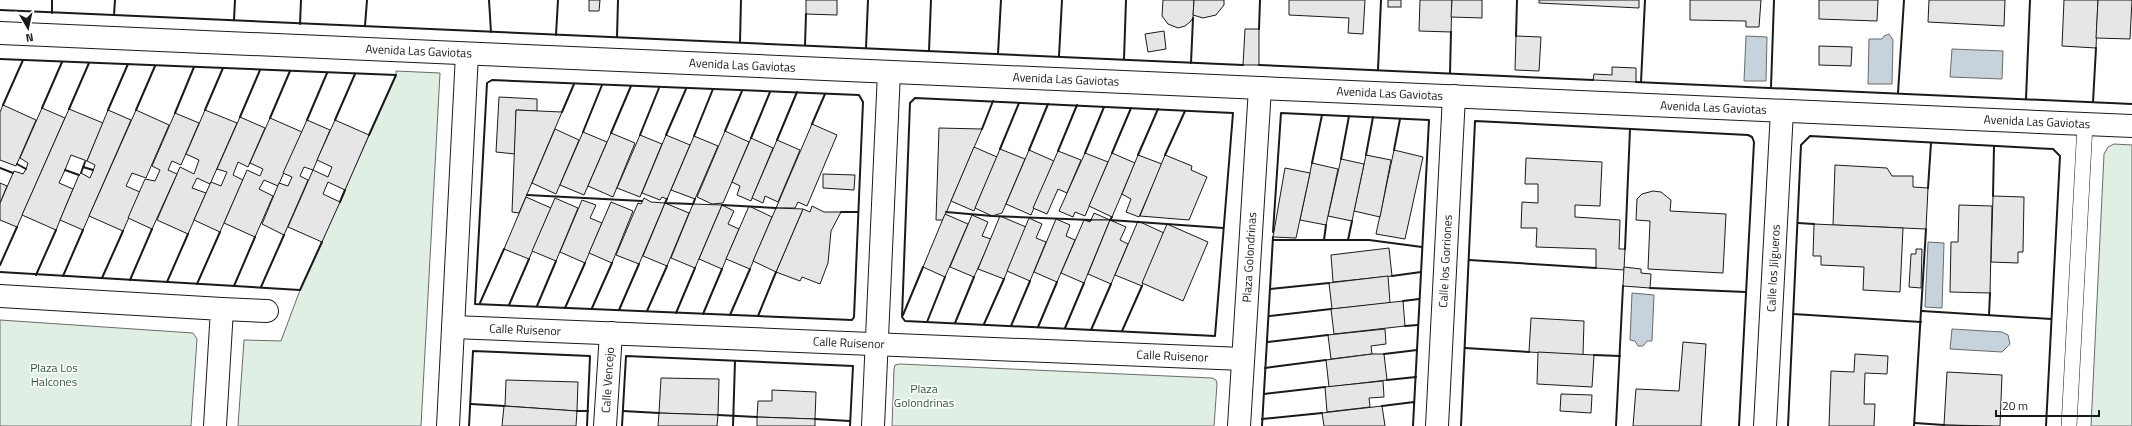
<svg xmlns="http://www.w3.org/2000/svg" width="2132" height="426" font-family="'Titillium Web',sans-serif">
  <rect width="100%" height="100%" fill="#fff"/>
  <g fill="#e0efe3" stroke="#6a6a6a">
    <polygon points="396,71 440,73 421,426 238,426 244,340 281,341 300,290 396,75"/>
    <polygon points="2114,144 2132,145 2132,426 2091,426 2104,154 2108,147"/>
    <polygon points="0,320 193,333 197,339 191,426 0,426"/>
    <polygon points="900,364 1212,378 1216,380 1217,384 1214,426 892,426 894,369 895,365"/>
  </g>
  <g fill="#c6d2dc" stroke="#6a6a6a">
    <polygon points="1889,34 1893,40 1892,84 1868,84 1869,39 1882,39 1884,36"/>
    <polygon points="1746,36 1767,37 1766,81 1744,81"/>
    <polygon points="1952,49 2003,51 2002,79 1950,77"/>
    <polygon points="1928,242 1944,243 1942,308 1925,307"/>
    <polygon points="1632,293 1654,295 1652,341 1647,341 1643,346 1638,346 1635,341 1630,340"/>
    <polygon points="1952,329 2002,332 2008,335 2010,344 2002,352 1950,349"/>
  </g>
  <g fill="#e6e6e6" stroke="#1a1a1a">
    <polygon points="589,0 600,0 599,11 589,11"/>
    <polygon points="806,0 837,0 837,15 806,14"/>
    <polygon points="1163,0 1194,0 1193,18 1190,22 1185,26 1178,28 1168,24 1162,16"/>
    <polygon points="1194,0 1224,0 1224,5 1216,15 1203,18 1193,15"/>
    <polygon points="1289,0 1365,0 1363,34 1348,33 1349,18 1289,15"/>
    <rect x="1388" y="0" width="13" height="7"/>
    <polygon points="1420,0 1452,0 1451,32 1419,31"/>
    <polygon points="1452,0 1482,0 1482,18 1451,17"/>
    <polygon points="1539,0 1639,0 1639,8 1539,3"/>
    <polygon points="1690,0 1761,0 1759,27 1746,27 1746,21 1690,20"/>
    <polygon points="1819,0 1878,0 1877,21 1819,19"/>
    <polygon points="1929,0 2005,0 2004,26 1928,22"/>
    <polygon points="2064,0 2098,0 2096,48 2062,46"/>
    <polygon points="2098,0 2132,0 2130,39 2096,38"/>
    <polygon points="1245,29 1259,29 1259,65 1243,65"/>
    <polygon points="1164,31 1166,49 1148,52 1145,34"/>
    <polygon points="1516,36 1541,37 1539,71 1515,70"/>
    <polygon points="1819,46 1852,47 1851,66 1819,65"/>
    <polygon points="1612,67 1636,68 1636,82 1593,80 1594,74 1612,75"/>
    <polygon points="499,97 537,99 537,111 516,110 515,154 496,152"/>
    <polygon points="3,105 36,120 16,166 0,160 0,112"/>
    <polygon points="42,108 65,118 17,227 0,220 0,203 14,171 23,174 26,169 28,163 20,158"/>
    <polygon points="69,109 103,123 87,161 71,155 65,170 59,183 73,189 56,230 22,215"/>
    <polygon points="108,110 131,120 83,230 60,220 79,175 81,173 90,178 93,171 95,165 87,161"/>
    <polygon points="136,110 169,125 146,178 132,173 126,186 140,192 123,231 89,216"/>
    <polygon points="205,110 237,123 211,182 210,184 197,178 192,188 206,193 188,234 157,220 180,167 194,174 199,160 186,154"/>
    <polygon points="516,110 562,112 519,213 512,212"/>
    <polygon points="175,113 199,123 181,165 172,161 168,170 177,174 152,229 128,218 145,179 155,181 160,170 152,166"/>
    <polygon points="240,117 265,128 248,167 238,162 233,175 243,180 220,232 194,220 210,184 211,182 221,186 227,172 217,169"/>
    <polygon points="270,118 302,132 278,186 264,180 259,189 273,196 255,237 224,223 247,170 260,176 263,169 250,163"/>
    <polygon points="307,120 330,130 313,170 304,167 300,176 308,180 284,235 262,224 279,183 288,186 292,177 283,173"/>
    <polygon points="335,120 369,135 345,190 328,182 323,194 340,202 322,242 288,227 313,170 328,177 332,167 317,160"/>
    <polygon points="812,124 837,135 807,206 798,202 795,208 776,208"/>
    <polygon points="939,128 982,129 943,220 936,220"/>
    <polygon points="555,129 579,140 556,194 532,183"/>
    <polygon points="725,131 749,142 723,203 712,204 697,197"/>
    <polygon points="583,132 607,142 584,195 560,185"/>
    <polygon points="611,133 635,143 613,197 588,186"/>
    <polygon points="640,135 662,144 640,197 617,188"/>
    <polygon points="666,135 690,145 667,199 662,197 660,200 642,193"/>
    <polygon points="694,136 718,146 695,199 671,190"/>
    <polygon points="751,138 773,148 751,201 737,195 740,186 732,182"/>
    <polygon points="777,140 800,150 778,202 765,196 763,203 752,198"/>
    <polygon points="974,147 997,157 974,211 951,201"/>
    <polygon points="1000,149 1025,159 1002,213 992,216 975,208"/>
    <polygon points="1029,150 1054,161 1031,215 1006,204"/>
    <polygon points="1394,150 1423,157 1405,239 1376,234"/>
    <polygon points="1058,151 1081,160 1067,193 1058,189 1047,214 1033,208"/>
    <polygon points="1085,153 1108,162 1085,216 1075,212 1073,217 1059,211"/>
    <polygon points="1112,153 1135,163 1112,217 1089,206"/>
    <polygon points="1138,155 1162,164 1139,217 1126,212 1131,199 1122,194"/>
    <polygon points="1165,155 1192,166 1191,170 1207,177 1189,220 1140,216"/>
    <polygon points="1366,155 1391,160 1380,217 1354,211"/>
    <polygon points="1526,158 1602,162 1600,206 1575,205 1575,217 1620,220 1619,249 1625,249 1624,270 1596,268 1596,249 1536,247 1537,228 1521,228 1522,202 1538,203 1538,184 1525,184"/>
    <polygon points="1341,159 1364,164 1352,221 1328,216"/>
    <polygon points="1312,163 1338,169 1326,225 1300,220"/>
    <polygon points="1835,165 1887,168 1892,176 1913,176 1913,187 1928,188 1926,229 1833,225"/>
    <polygon points="1285,168 1310,173 1296,238 1273,237"/>
    <polygon points="823,174 855,175 854,190 823,188"/>
    <polygon points="0,183 7,186 0,203"/>
    <polygon points="1653,191 1661,192 1671,200 1670,211 1726,214 1723,273 1648,269 1650,221 1636,220 1637,199 1642,194"/>
    <polygon points="1993,196 2024,197 2023,252 2018,252 2018,263 1991,262"/>
    <polygon points="526,197 551,208 529,259 504,249"/>
    <polygon points="555,198 578,208 556,261 532,251"/>
    <polygon points="644,198 651,202 665,203 639,264 616,255 638,203 641,204"/>
    <polygon points="582,200 596,205 590,218 602,223 585,263 560,252"/>
    <polygon points="611,202 633,211 612,263 589,253"/>
    <polygon points="665,203 689,213 667,266 643,256"/>
    <polygon points="693,204 722,205 695,268 671,258"/>
    <polygon points="722,205 734,211 728,224 739,229 722,269 699,259"/>
    <polygon points="1959,205 1992,206 1990,293 1950,292 1951,242 1958,242"/>
    <polygon points="749,206 772,217 750,269 726,259"/>
    <polygon points="812,206 824,212 841,212 831,231 828,263 820,284 802,277 800,281 776,272 803,209 810,212"/>
    <polygon points="776,208 803,209 776,272 753,261"/>
    <polygon points="1094,213 1110,220 1091,220"/>
    <polygon points="945,214 968,224 945,277 923,267"/>
    <polygon points="972,215 988,222 982,236 991,239 974,277 950,267"/>
    <polygon points="1000,216 1026,227 1004,279 978,269"/>
    <polygon points="1029,218 1042,224 1036,238 1046,242 1030,281 1007,271"/>
    <polygon points="1056,219 1070,225 1066,236 1075,240 1057,282 1034,272"/>
    <polygon points="1084,220 1090,222 1091,220 1110,220 1084,283 1061,273"/>
    <polygon points="1110,220 1126,227 1120,240 1128,244 1111,284 1088,274"/>
    <polygon points="1138,221 1164,233 1142,286 1115,275"/>
    <polygon points="1167,224 1208,242 1183,301 1142,283"/>
    <polygon points="1814,224 1903,228 1900,292 1863,290 1864,267 1821,265 1821,256 1813,256"/>
    <polygon points="1389,248 1392,276 1333,282 1331,255"/>
    <polygon points="1916,249 1922,249 1921,288 1909,287 1911,254 1916,254"/>
    <polygon points="1624,267 1641,269 1641,273 1651,274 1650,288 1623,286"/>
    <polygon points="1388,276 1390,303 1332,309 1329,283"/>
    <polygon points="1403,301 1405,326 1334,334 1331,309"/>
    <polygon points="1531,318 1584,321 1583,355 1529,352"/>
    <polygon points="1385,329 1386,344 1371,346 1372,354 1331,359 1328,335"/>
    <polygon points="1683,342 1706,344 1701,426 1633,426 1636,389 1679,391"/>
    <polygon points="1538,352 1594,355 1592,387 1537,384"/>
    <polygon points="1372,354 1384,354 1387,380 1329,387 1326,360"/>
    <polygon points="1855,354 1888,356 1887,374 1865,373 1864,404 1875,404 1874,426 1829,426 1831,371 1854,372"/>
    <polygon points="1947,372 2002,375 2000,426 1944,425"/>
    <polygon points="661,378 719,379 718,415 659,413"/>
    <polygon points="506,380 578,382 577,411 505,406"/>
    <polygon points="1383,381 1384,397 1369,398 1370,407 1327,412 1325,387"/>
    <polygon points="772,390 816,392 815,419 757,417 758,401 772,401"/>
    <polygon points="1561,394 1592,395 1591,413 1560,411"/>
    <polygon points="504,406 577,411 576,426 502,426"/>
    <polygon points="1382,406 1385,426 1324,426 1322,413"/>
    <polygon points="659,413 718,415 717,426 658,426"/>
    <polygon points="757,417 815,419 815,426 757,426"/>
    <polygon points="1944,425 1978,426 1944,426"/>
  </g>
  <g fill="none" stroke-linecap="round" stroke-linejoin="round">
    <defs>
      <polyline id="service" points="2069,426 2085,124"/>
      <g id="minor">
        <path id="s1" d="M0 33 2132 126"/>
        <polyline points="0,296 222,309 215,426"/>
        <polyline points="222,309 267,311"/>
        <path id="s2" d="M453 327 1243 359"/>
        <polyline points="448,426 467,54"/>
        <path id="s3" d="M605 426 611 333"/>
        <polyline points="873,426 889,72"/>
        <path id="s4" d="M1239 426 1260 88"/>
        <path id="s5" d="M1437 426 1454 96"/>
        <path id="s6" d="M1765 426 1782 111"/>
      </g>
    </defs>
    <use href="#service" stroke="#1a1a1a" stroke-width="16"/>
    <use href="#minor" stroke="#1a1a1a" stroke-width="24"/>
    <use href="#service" stroke="#fff" stroke-width="15"/>
    <use href="#minor" stroke="#fff" stroke-width="22"/>
    <g stroke="#1a1a1a" stroke-width="2">
      <polyline points="489,0 491,32"/>
      <polyline points="0,10 1243,65"/>
      <polyline points="52,13 52,0"/>
      <polyline points="114,15 115,0"/>
      <polyline points="234,20 235,0"/>
      <polyline points="300,24 301,0"/>
      <polyline points="365,26 367,0"/>
      <polyline points="1259,29 1260,0"/>
      <polyline points="556,35 558,0"/>
      <polyline points="1516,36 1517,0"/>
      <polyline points="617,37 618,0"/>
      <polyline points="740,42 741,0"/>
      <polyline points="805,45 806,14"/>
      <polyline points="866,48 868,0"/>
      <polyline points="929,51 931,0"/>
      <polyline points="998,54 1001,0"/>
      <polyline points="1059,56 1062,0"/>
      <polyline points="0,59 396,75 369,135"/>
      <polyline points="1124,59 1126,0"/>
      <polyline points="1191,63 1193,18"/>
      <polyline points="1259,65 1593,80"/>
      <polyline points="1378,70 1381,0"/>
      <polyline points="1450,73 1451,32"/>
      <polygon points="492,80 859,95 863,102 854,317 852,320 475,304 487,83"/>
      <polyline points="1636,82 2132,104"/>
      <polyline points="1641,82 1645,0"/>
      <polyline points="1771,87 1774,0"/>
      <polyline points="1898,93 1904,0"/>
      <polygon points="915,98 1233,113 1215,336 905,321 902,317 910,103"/>
      <polyline points="2026,99 2030,0"/>
      <polyline points="2093,102 2096,48"/>
      <polyline points="3,105 23,60"/>
      <polyline points="42,108 62,62"/>
      <polyline points="69,109 89,63"/>
      <polyline points="108,110 128,64"/>
      <polyline points="136,110 155,66"/>
      <polyline points="205,110 223,68"/>
      <polyline points="562,112 574,84"/>
      <polyline points="175,113 194,67"/>
      <polyline points="240,117 260,70"/>
      <polyline points="270,118 290,71"/>
      <polyline points="307,120 327,73"/>
      <polyline points="335,120 355,74"/>
      <polyline points="812,124 825,94"/>
      <polyline points="982,129 993,101"/>
      <polyline points="725,131 742,91"/>
      <polyline points="583,132 602,85"/>
      <polyline points="611,133 631,86"/>
      <polyline points="640,135 659,88"/>
      <polyline points="666,135 686,89"/>
      <polyline points="694,136 713,89"/>
      <polyline points="751,138 770,92"/>
      <polyline points="777,140 797,92"/>
      <polyline points="1000,149 1019,103"/>
      <polyline points="1029,150 1048,104"/>
      <polyline points="1394,150 1400,119"/>
      <polyline points="1058,151 1077,105"/>
      <polyline points="1085,153 1104,107"/>
      <polyline points="1112,153 1131,108"/>
      <polyline points="1138,155 1158,109"/>
      <polyline points="1165,155 1185,111"/>
      <polyline points="1366,155 1373,117"/>
      <polyline points="1341,159 1349,116"/>
      <polyline points="1312,163 1322,115"/>
      <polyline points="17,164 26,169"/>
      <polyline points="83,167 93,170"/>
      <polyline points="0,168 13,173"/>
      <polyline points="65,170 79,175"/>
      <polyline points="81,173 85,162"/>
      <polyline points="1928,188 1931,143"/>
      <polyline points="527,195 642,201"/>
      <polyline points="1993,196 1994,146"/>
      <polyline points="667,199 665,203 693,204 695,199"/>
      <polyline points="340,202 345,190"/>
      <polyline points="722,205 776,208"/>
      <polyline points="841,212 858,212"/>
      <polyline points="946,212 992,216 1091,220"/>
      <polyline points="1112,217 1110,220 1223,228"/>
      <polyline points="1798,223 1814,224"/>
      <polyline points="1273,232 1281,113 1429,120 1413,426"/>
      <polyline points="1273,240 1369,240 1422,247"/>
      <polyline points="1324,240 1326,225"/>
      <polyline points="1348,240 1352,221"/>
      <polyline points="1625,249 1630,129"/>
      <polyline points="1469,260 1596,268"/>
      <polyline points="0,265 17,227"/>
      <polyline points="0,272 300,290 322,242"/>
      <polyline points="36,275 56,230"/>
      <polyline points="63,276 83,230"/>
      <polyline points="1392,276 1421,272"/>
      <polyline points="102,278 123,231"/>
      <polyline points="130,280 152,229"/>
      <polyline points="167,282 188,234"/>
      <polyline points="197,284 220,232"/>
      <polyline points="234,286 255,237"/>
      <polyline points="261,287 284,235"/>
      <polyline points="1650,288 1746,292"/>
      <polyline points="1270,289 1329,283"/>
      <polyline points="1403,301 1419,299"/>
      <polyline points="480,303 504,249"/>
      <polyline points="509,305 529,259"/>
      <polyline points="537,306 556,261"/>
      <polyline points="565,308 585,263"/>
      <polyline points="592,308 612,263"/>
      <polyline points="619,310 639,264"/>
      <polyline points="647,311 667,266"/>
      <polyline points="1922,311 2051,319"/>
      <polyline points="676,313 695,268"/>
      <polyline points="703,314 722,269"/>
      <polyline points="1793,314 1921,322"/>
      <polyline points="730,315 750,269"/>
      <polyline points="903,315 923,267"/>
      <polyline points="1989,315 1990,293"/>
      <polyline points="758,316 776,272"/>
      <polyline points="1269,316 1331,309"/>
      <polyline points="927,322 945,277"/>
      <polyline points="955,323 974,277"/>
      <polyline points="984,324 1004,279"/>
      <polyline points="1011,326 1030,281"/>
      <polyline points="1405,326 1418,325"/>
      <polyline points="1038,327 1057,282"/>
      <polyline points="1065,328 1084,283"/>
      <polyline points="1091,330 1111,284"/>
      <polyline points="1122,331 1142,286"/>
      <polyline points="1267,342 1328,335"/>
      <polyline points="1465,348 1529,352"/>
      <polyline points="1384,354 1417,350"/>
      <polyline points="1594,355 1620,356"/>
      <polyline points="1265,368 1326,360"/>
      <polyline points="1387,380 1416,377"/>
      <polyline points="1264,394 1325,387"/>
      <polyline points="471,404 504,406"/>
      <polyline points="1382,406 1414,402 1414,404"/>
      <polyline points="577,411 588,411"/>
      <polyline points="623,411 659,413"/>
      <polyline points="718,415 757,417"/>
      <polyline points="815,419 850,421"/>
      <polyline points="1262,419 1322,413"/>
      <polyline points="1915,423 1944,425"/>
      <polyline points="469,426 473,351 590,356 587,426"/>
      <polyline points="622,426 626,356 853,366 850,426"/>
      <polyline points="733,426 735,361"/>
      <polyline points="1262,426 1273,237"/>
      <polyline points="1461,426 1475,121 1748,135 1752,137 1754,142 1739,426"/>
      <polyline points="1616,426 1623,286"/>
      <polyline points="1788,426 1801,145 1810,136 2053,149 2060,156 2046,426"/>
      <polyline points="1914,426 1926,229"/>
    </g>
  </g>
  <g text-anchor="middle" stroke-width="3" stroke-linejoin="round" paint-order="stroke">
    <g font-size="12" fill="#1a1a1a" stroke="#fff">
      <text dy="4" stroke="none"><textPath href="#s1" startOffset="419">Avenida Las Gaviotas</textPath></text>
      <text dy="4" stroke="none"><textPath href="#s1" startOffset="743">Avenida Las Gaviotas</textPath></text>
      <text dy="4" stroke="none"><textPath href="#s1" startOffset="1067">Avenida Las Gaviotas</textPath></text>
      <text dy="4" stroke="none"><textPath href="#s1" startOffset="1391">Avenida Las Gaviotas</textPath></text>
      <text dy="4" stroke="none"><textPath href="#s1" startOffset="1715">Avenida Las Gaviotas</textPath></text>
      <text dy="4" stroke="none"><textPath href="#s1" startOffset="2039">Avenida Las Gaviotas</textPath></text>
      <text dy="4" stroke="none"><textPath href="#s4" startOffset="169">Plaza Golondrinas</textPath></text>
      <text dy="4" stroke="none"><textPath href="#s5" startOffset="165">Calle los Gorriones</textPath></text>
      <text dy="4" stroke="none"><textPath href="#s6" startOffset="158">Calle los Jilgueros</textPath></text>
      <text dy="4" stroke="none"><textPath href="#s2" startOffset="72">Calle Ruisenor</textPath></text>
      <text dy="4" stroke="none"><textPath href="#s2" startOffset="396">Calle Ruisenor</textPath></text>
      <text dy="4" stroke="none"><textPath href="#s2" startOffset="720">Calle Ruisenor</textPath></text>
      <text dy="4" stroke="none"><textPath href="#s3" startOffset="46">Calle Vencejo</textPath></text>
    </g>
    <g font-size="12" fill="#2b5a34" stroke="#fff">
      <text x="54" y="372">Plaza Los<tspan x="54" dy="14">Halcones</tspan></text>
      <text x="924" y="393">Plaza<tspan x="924" dy="14">Golondrinas</tspan></text>
    </g>
  </g>
  <g transform="translate(28 28) rotate(171)" stroke="#ffffff" stroke-width="3" paint-order="stroke">
  <path d="M0-3L7 15L0 10L-7 15Z" fill="#1a1a1a"/>
  <text y="-6" font-size="11" font-weight="bold" text-anchor="middle" fill="#1a1a1a">N</text>
  </g>
  <path d="M1996 410v6h103v-6" fill="none" stroke="#1a1a1a" stroke-width="2"/>
  <text x="2002" y="410" font-size="12" fill="#1a1a1a" stroke="#ffffff" stroke-width="3" paint-order="stroke">20 m</text>
</svg>
